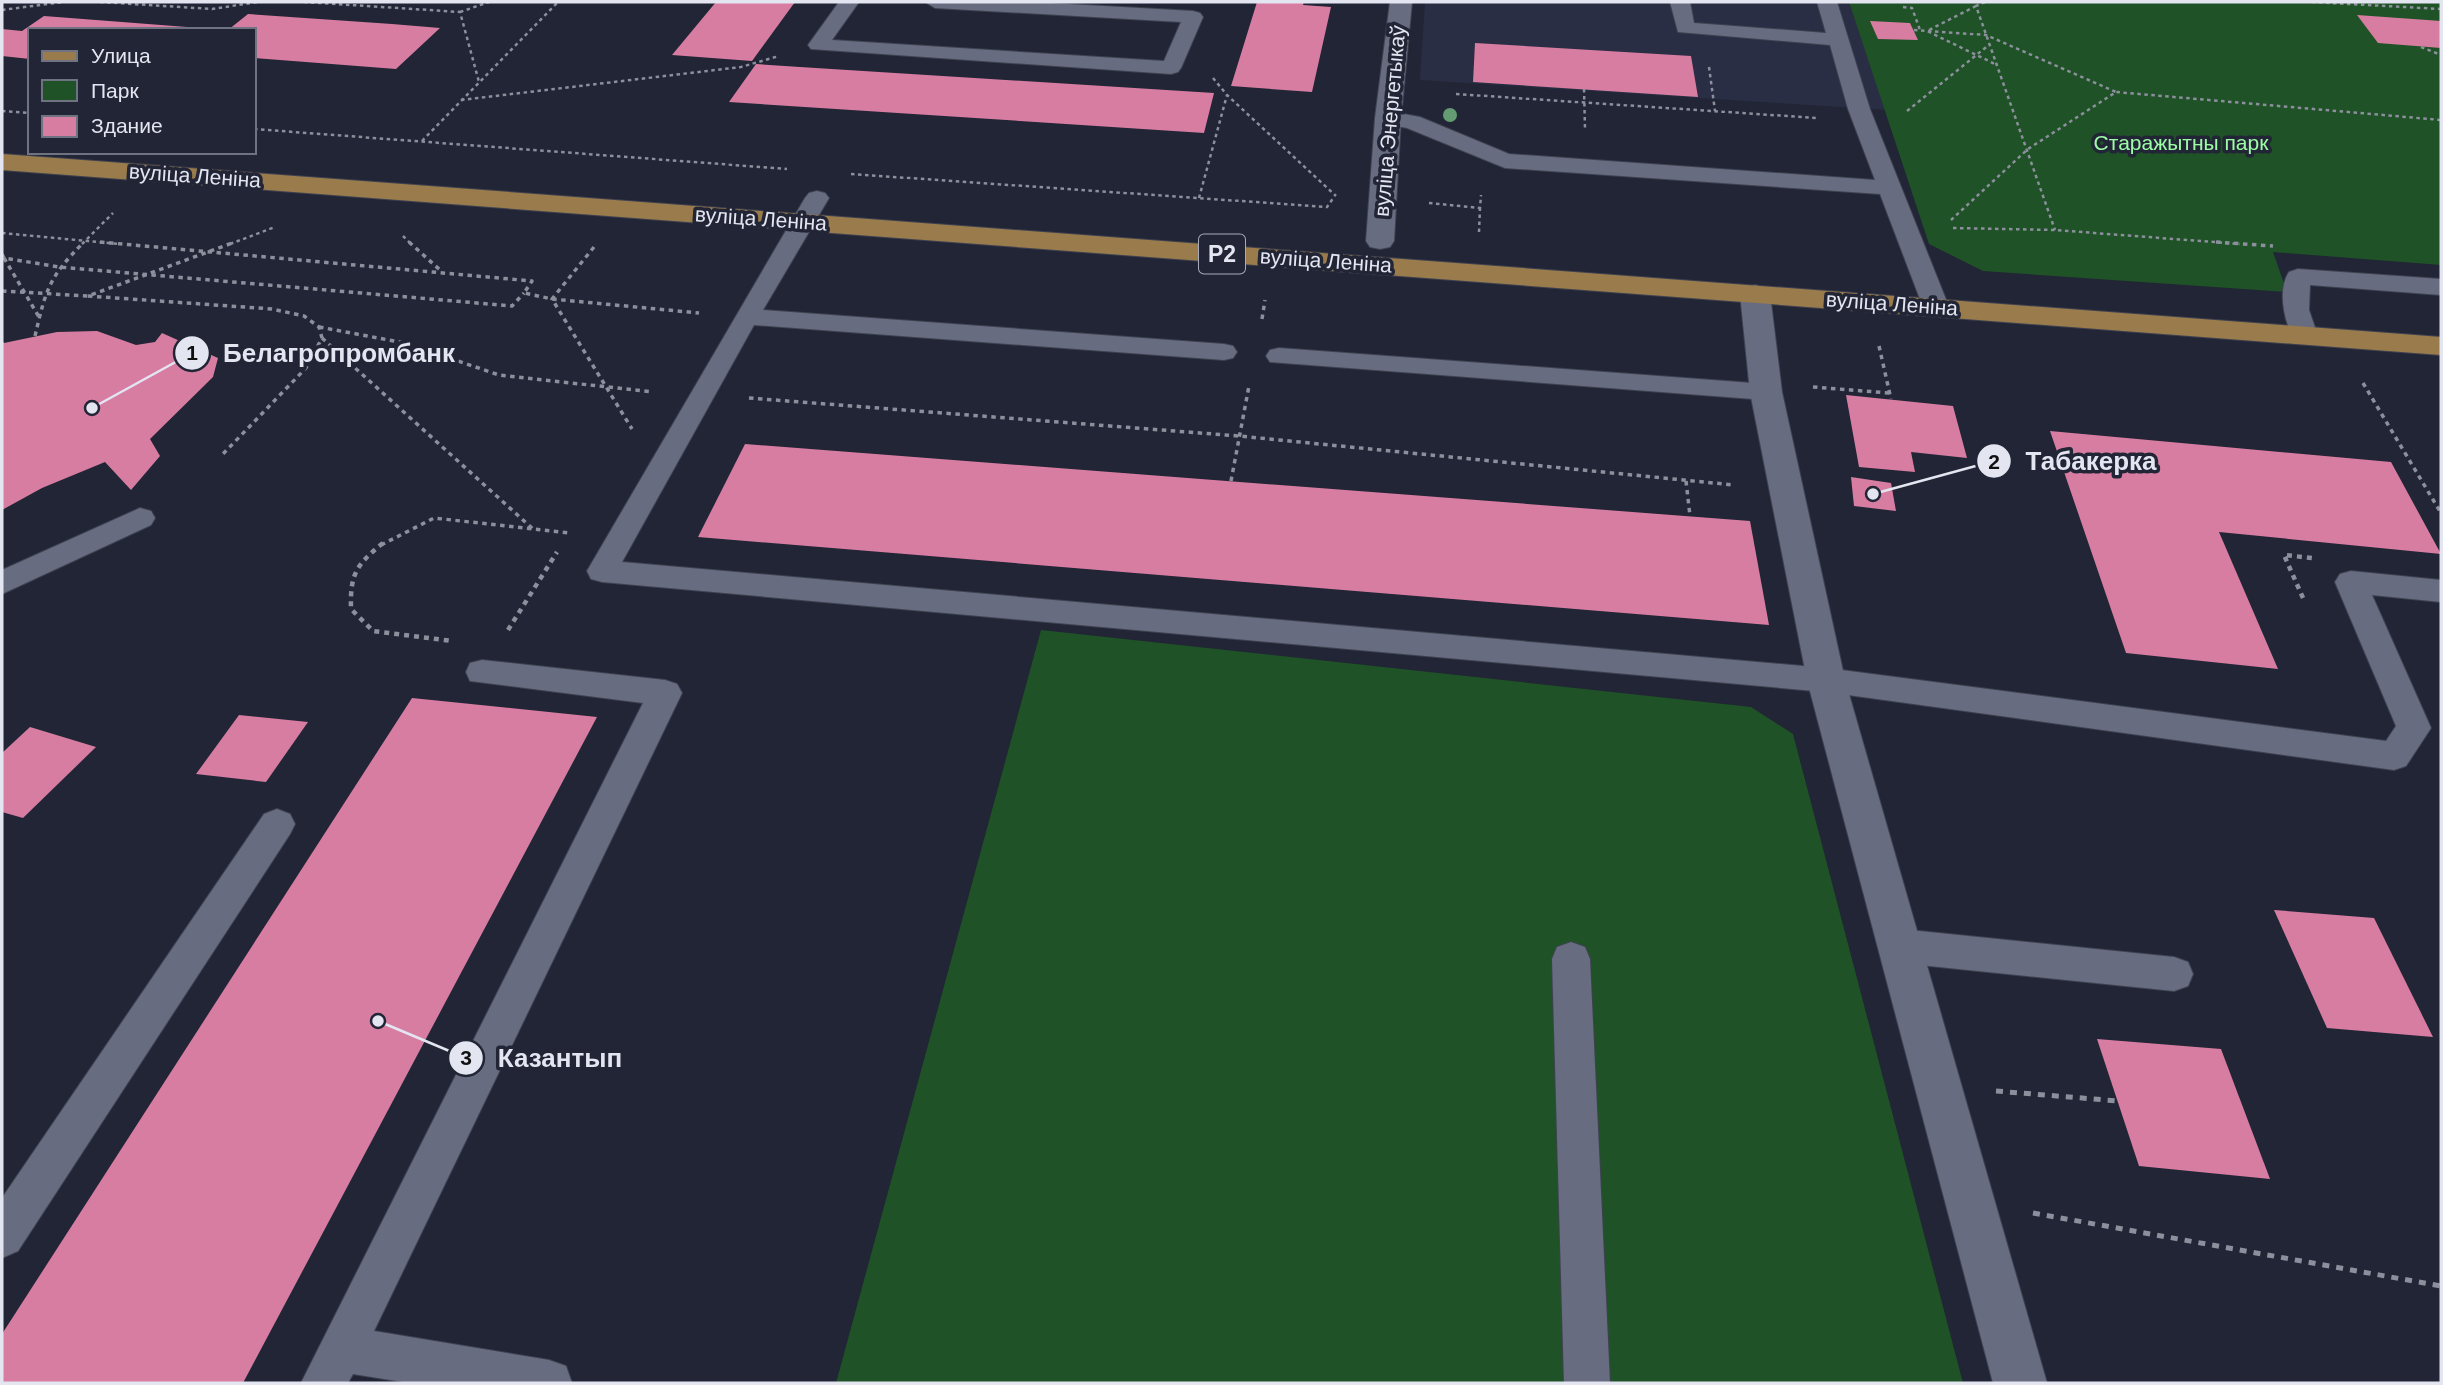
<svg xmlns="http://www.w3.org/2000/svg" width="2443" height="1385" font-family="Arial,sans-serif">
  <rect width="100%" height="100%" fill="#212535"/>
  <polygon fill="#292e44" points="1425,2 1849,2 1887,110 1420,80"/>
  <g fill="#1f5226">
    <polygon points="1849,2 2441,2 2441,265 2273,252 2287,292 1983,271 1929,244"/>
    <polygon points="1041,630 1751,707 1793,734 1963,1383 836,1383"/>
  </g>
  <g fill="#d77da2">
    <polygon points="716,2 795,2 752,61 672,55"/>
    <polygon points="1257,2 1304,2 1303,5 1331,7 1312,92 1231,86"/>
    <polygon points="248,14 392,24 440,28 396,69 254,58 254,30 228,30"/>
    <polygon points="2357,15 2441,21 2441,48 2378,43"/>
    <polygon points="44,16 200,28 200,30 30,30 30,59 2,56 2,29 22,31"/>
    <polygon points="1870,21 1910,23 1918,40 1878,39"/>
    <polygon points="1475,43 1691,56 1698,97 1473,82"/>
    <polygon points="756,64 800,67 1214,93 1204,133 729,102"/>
    <polygon points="97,331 136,345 155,342 162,333 218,358 213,377 150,439 160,456 131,490 105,462 42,488 2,510 2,340 4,343 57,332"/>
    <polygon points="1846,395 1953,406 1967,458 1911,452 1915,472 1859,467"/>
    <polygon points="2050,431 2391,462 2441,554 2219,532 2278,669 2126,653"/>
    <polygon points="745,444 1750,521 1769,625 698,537"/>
    <polygon points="1851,477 1891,483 1896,511 1854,506"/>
    <polygon points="412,698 597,717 243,1383 2,1383 2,1334"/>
    <polygon points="239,715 308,722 266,782 196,774"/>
    <polygon points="30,727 96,747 23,818 2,812 2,753"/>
    <polygon points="2274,910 2374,918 2433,1037 2327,1028"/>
    <polygon points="2097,1039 2221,1049 2270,1179 2139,1166"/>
  </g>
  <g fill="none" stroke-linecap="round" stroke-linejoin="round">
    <defs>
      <g id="service">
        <polygon points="839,2 859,2 832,40 1164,61 1181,22 935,8 925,2 1033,2 1193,11 1200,13 1203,17 1181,68 1178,72 1171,74 811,49 808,45"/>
        <polygon points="1670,2 1690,2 1694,23 1826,33 1817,2 1837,2 1870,109 1949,307 1945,312 1936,315 1927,312 1923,307 1880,194 1505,168 1407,128 1380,123 1377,118 1380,113 1388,111 1420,117 1509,154 1875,180 1848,109 1830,45 1678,32"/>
        <polygon points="817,191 825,193 829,198 763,310 1224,344 1233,346 1237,352 1233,358 1224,360 754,325 622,562 1826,668 2386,741 2396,726 2335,582 2340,574 2351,571 2441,580 2441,602 2372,595 2431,728 2406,766 2394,770 1826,692 602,582 591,579 587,571 805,198 809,193"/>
        <path d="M2298 269 2441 279V295L2310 285 2309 310 2318 336 2314 342 2305 344 2296 342C2284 324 2277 290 2289 272Z"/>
        <polygon points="1279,348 1766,384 1776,386 1780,392 1776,398 1766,400 1270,362 1266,356 1270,350"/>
        <polygon points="140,508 151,511 155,518 151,525 2,594 2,570"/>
        <polygon points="482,660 665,680 677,684 682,693 374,1331 549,1360 566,1366 572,1383 409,1383 353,1374 348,1383 301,1383 643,703 470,681 466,672 470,663"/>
        <polygon points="277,809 290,814 295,824 290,834 18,1251 2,1258 2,1198 264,814"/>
        <polygon points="1900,929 2174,957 2188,962 2193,974 2188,986 2174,991 1900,963 1886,958 1881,946 1886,934"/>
        <polygon points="1571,942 1585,947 1590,959 1610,1383 1564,1383 1552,959 1557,947"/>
      </g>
      <g id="minor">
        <polygon points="1390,2 1412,2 1401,118 1394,241 1390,247 1380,249 1370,247 1366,241 1375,118"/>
        <polygon points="1755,285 1765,288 1770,294 1782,392 1845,680 2047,1383 1993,1383 1807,680 1750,392 1740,294 1745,288"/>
      </g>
      <polygon id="primary" points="2,154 2441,337 2441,355 2,170"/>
    </defs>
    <use href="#service" stroke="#3f4250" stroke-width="2"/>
    <use href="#minor" stroke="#3f4250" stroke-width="2"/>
    <use href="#primary" stroke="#3f4250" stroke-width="2"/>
    <g stroke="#8c8f9c" stroke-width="2.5" stroke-dasharray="3.5 3.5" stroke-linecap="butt">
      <polyline points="100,2 212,9 258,2"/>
      <polyline points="304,2 460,12 479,82"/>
      <polyline points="1985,2 1976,6 2055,230"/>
      <polyline points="2312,2 2441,9"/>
      <polyline points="1976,6 1927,31 1997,65"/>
      <polyline points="1903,7 1912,8 1920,30"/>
      <polyline points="2,10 63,2"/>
      <polyline points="460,12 489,2"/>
      <polyline points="1914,30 1986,35 2116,92"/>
      <polyline points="2421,47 2441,55"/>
      <polyline points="1709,67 1715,111"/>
      <polyline points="1213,78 1227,95 1336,196"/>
      <polyline points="1584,89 1585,128"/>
      <polyline points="1456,94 1817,118"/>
      <polyline points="461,100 741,67 779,56"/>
      <polyline points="2,111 30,113"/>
      <polyline points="1907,111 1990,44"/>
      <polyline points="254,129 787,169"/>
      <polyline points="422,141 558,2"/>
      <polyline points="851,174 1327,207 1334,197"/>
      <polyline points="1199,198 1227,95"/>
      <polyline points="1429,203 1480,208 1481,195"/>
      <polyline points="1951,220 2028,149 2116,92 2441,120"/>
      <polyline points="1953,228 2055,230 2240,244"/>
      <polyline points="1479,232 1480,208"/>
      <polyline points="2,233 119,244"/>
      <polyline points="403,236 411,244"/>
      <polyline points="82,244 113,213"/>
      <polyline points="230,244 275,227"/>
    </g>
    <g stroke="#8c8f9c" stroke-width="3.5" stroke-dasharray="4.5 4.5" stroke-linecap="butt">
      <polyline points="100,242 532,281 524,293 552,299 699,313"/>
      <polyline points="409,242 440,270"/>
      <polyline points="2216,242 2273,246"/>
      <polyline points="594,247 552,299 632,429"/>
      <polyline points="2,254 4,258 59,267 512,306 524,293"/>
      <polyline points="4,258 39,317"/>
      <polyline points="2,291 88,296 235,242"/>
      <polyline points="88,296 272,309 304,316 319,327 322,338 306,368 222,455"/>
      <polyline points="1262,319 1265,300"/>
      <polyline points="319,327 405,343 499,375 653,392"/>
      <path d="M35 336C46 289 49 277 84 242"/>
      <polyline points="322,338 533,529"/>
      <polyline points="1879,346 1891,399"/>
      <polyline points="2363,383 2441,513"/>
      <polyline points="1813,387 1889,393"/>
      <polyline points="749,398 1239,436 1734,485"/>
      <polyline points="1231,481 1249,386"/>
      <polyline points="1686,481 1690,516"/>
      <polyline points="381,545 434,518 569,533"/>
    </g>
    <g stroke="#8c8f9c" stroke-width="4.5" stroke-dasharray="5 5" stroke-linecap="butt">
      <path d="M383 543C356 565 350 574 351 609L373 631 452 641"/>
      <polyline points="2303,598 2284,555 2312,558"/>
      <polyline points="508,630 557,552"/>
    </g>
    <g stroke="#8c8f9c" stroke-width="5" stroke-dasharray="7 7" stroke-linecap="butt">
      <polyline points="1996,1091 2118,1101"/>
      <polyline points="2033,1213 2441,1286"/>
    </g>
    <use href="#service" fill="#676c80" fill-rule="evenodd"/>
    <use href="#minor" fill="#676c80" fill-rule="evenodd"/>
    <use href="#primary" fill="#9a7b4b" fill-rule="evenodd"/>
  </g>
  <circle fill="#659b73" cx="1450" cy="115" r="7"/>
  <g text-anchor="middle" stroke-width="7" stroke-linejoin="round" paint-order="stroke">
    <g font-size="21" fill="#e3e5f1" stroke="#212535">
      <text transform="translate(1390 121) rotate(-85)" y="7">вуліца Энергетыкаў</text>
      <text transform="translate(195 176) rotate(4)" y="7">вуліца Леніна</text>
      <text transform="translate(761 219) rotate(4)" y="7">вуліца Леніна</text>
      <text transform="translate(1326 261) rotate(4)" y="7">вуліца Леніна</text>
      <text transform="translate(1892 304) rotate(4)" y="7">вуліца Леніна</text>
    </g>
    <g font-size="21" fill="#9cfca5" stroke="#212535">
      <text x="2181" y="150">Старажытны парк</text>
    </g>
    <rect fill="#212535" stroke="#a9abb9" stroke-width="2" x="1199" y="234.5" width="46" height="39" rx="5"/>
    <g font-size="23" font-weight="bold" fill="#e3e5f1">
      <text x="1222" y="262">Р2</text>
    </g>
  </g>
  <path fill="none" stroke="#e3e5f1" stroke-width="2.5" d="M92 408L192 353M1873 494L1994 461M378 1021L466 1058"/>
  <g fill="#e3e5f1" stroke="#212535" stroke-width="2.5">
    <circle cx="92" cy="408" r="7"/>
    <circle cx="1873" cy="494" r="7"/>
    <circle cx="378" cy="1021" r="7"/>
    <circle cx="192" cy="353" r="18"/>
    <circle cx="1994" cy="461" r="18"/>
    <circle cx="466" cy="1058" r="18"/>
  </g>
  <g font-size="21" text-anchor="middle" font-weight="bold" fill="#111">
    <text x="192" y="360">1</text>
    <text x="1994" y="469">2</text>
    <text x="466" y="1065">3</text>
  </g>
  <g font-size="26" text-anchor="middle" font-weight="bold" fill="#e3e5f1" stroke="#212535" stroke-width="7" stroke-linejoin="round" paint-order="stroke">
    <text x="339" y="362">Белагропромбанк</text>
    <text x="2091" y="470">Табакерка</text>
    <text x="560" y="1067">Казантып</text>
  </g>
  <rect width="2443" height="1385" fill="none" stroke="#e3e5f1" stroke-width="7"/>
  <rect x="28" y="28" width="228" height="126" fill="#212535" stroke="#6f7280" stroke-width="2"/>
  <rect x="42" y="51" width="35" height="10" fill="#9a7b4b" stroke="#6f7280" stroke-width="2"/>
  <text x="91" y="63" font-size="21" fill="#e3e5f1">Улица</text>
  <rect x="42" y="80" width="35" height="21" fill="#1f5226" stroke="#6f7280" stroke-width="2"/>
  <text x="91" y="98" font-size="21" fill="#e3e5f1">Парк</text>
  <rect x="42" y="116" width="35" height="21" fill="#d77da2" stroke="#6f7280" stroke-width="2"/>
  <text x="91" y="133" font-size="21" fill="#e3e5f1">Здание</text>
</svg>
